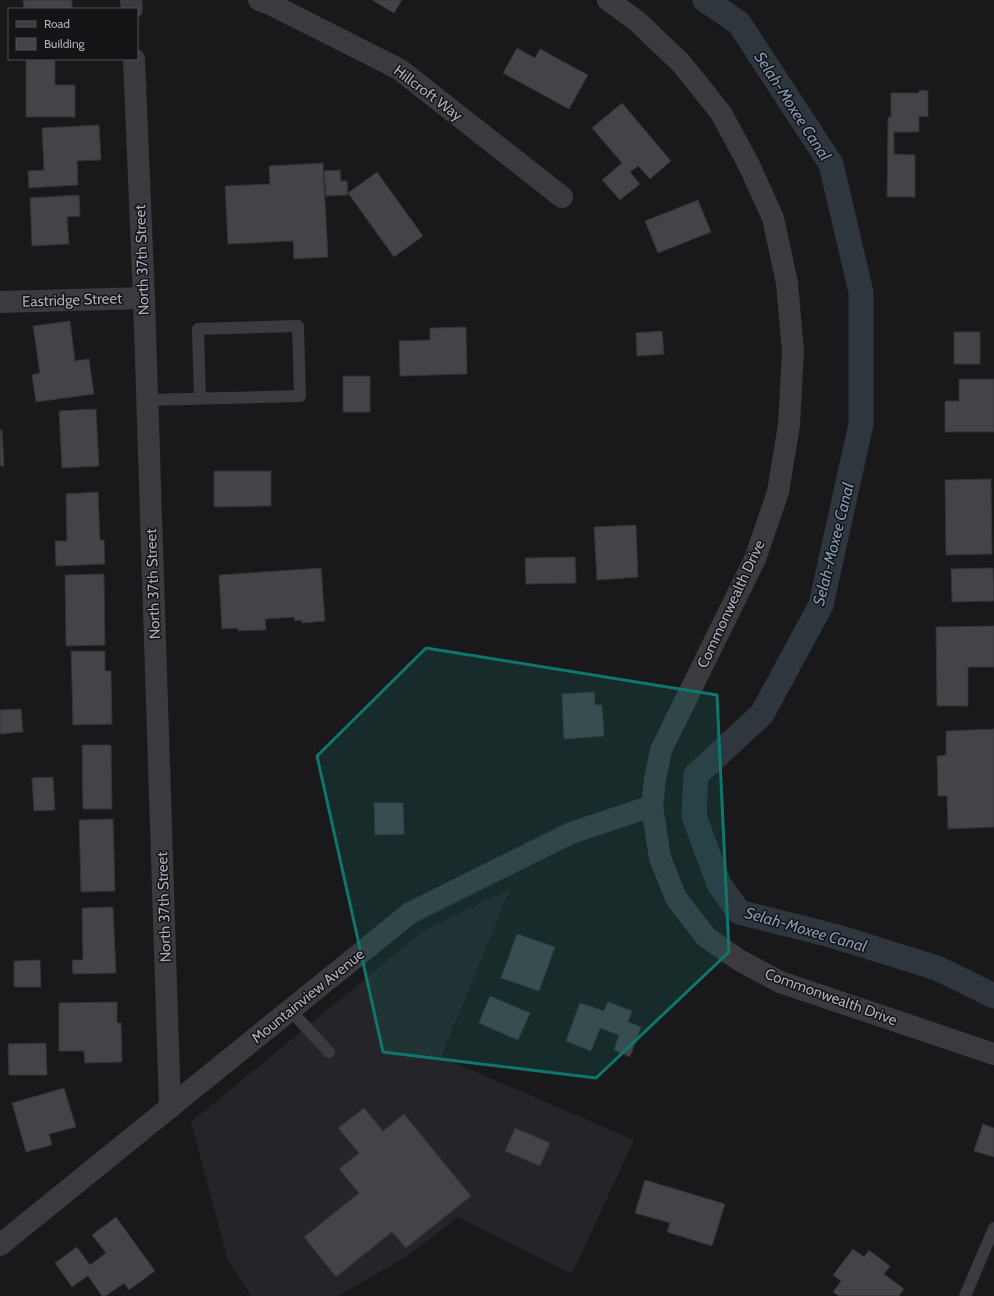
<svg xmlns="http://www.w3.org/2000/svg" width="994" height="1296" font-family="Cabin,sans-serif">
  <rect width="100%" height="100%" fill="#19181b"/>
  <polygon fill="#252428" points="510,889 441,1057 634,1140 572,1274 458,1217 406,1257 338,1296 251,1296 228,1261 191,1122 422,932"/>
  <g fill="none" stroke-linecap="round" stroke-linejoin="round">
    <polyline stroke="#2f363e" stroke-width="25" points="705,0 739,23 831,164 861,292 861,424 821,605 762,714 696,775 694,816 719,884 739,912 834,936 937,968 994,996"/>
  </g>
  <g fill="#434348" stroke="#333337">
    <polygon points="23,0 72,0 72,9 24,9"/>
    <polygon points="372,0 402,0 394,13"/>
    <polygon points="517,48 535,58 540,49 588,75 569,109 503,73"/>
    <polygon points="26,60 55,60 55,85 75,85 75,117 26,117"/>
    <polygon points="919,90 928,91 928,117 919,116 919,132 894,132 894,154 915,155 915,197 887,197 888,117 891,117 891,93 919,93"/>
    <polygon points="622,103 671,161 650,179 638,166 630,172 640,184 620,200 602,180 622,163 592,128"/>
    <polygon points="99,125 101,160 77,161 78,185 29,188 28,171 44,170 42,128"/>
    <polygon points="323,163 328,257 294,259 293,241 228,244 225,186 270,184 269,166"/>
    <polygon points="340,170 341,181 347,181 348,195 326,196 324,171"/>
    <polygon points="377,172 423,236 394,257 348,193"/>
    <polygon points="79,195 80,216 67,217 69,244 32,246 30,198"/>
    <polygon points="698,200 711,232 658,253 645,221"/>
    <polygon points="70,321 75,361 89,359 94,394 36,402 32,375 40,373 33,326"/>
    <polygon points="466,327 467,374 400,376 399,341 430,340 430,328"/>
    <polygon points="662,331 664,354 637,356 636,333"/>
    <rect x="954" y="332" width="26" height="32"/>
    <rect x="343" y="376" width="27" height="36"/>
    <polygon points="959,379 994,379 994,432 945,432 945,401 959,401"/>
    <polygon points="96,409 99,466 62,468 59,411"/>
    <polygon points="0,430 2,430 4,466 0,466"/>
    <polygon points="214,471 271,471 271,506 214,507"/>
    <polygon points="991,479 992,554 946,555 945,480"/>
    <polygon points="98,492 100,540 104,540 105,564 56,566 55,541 67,541 66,494"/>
    <polygon points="636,525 638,577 597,580 594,527"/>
    <polygon points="575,557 576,583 526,584 525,558"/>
    <polygon points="321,568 325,621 302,623 302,620 295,621 294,617 265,619 266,630 238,631 238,628 222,629 219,575"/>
    <polygon points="993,568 994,601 952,602 951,569"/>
    <polygon points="104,574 105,645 66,646 65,575"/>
    <polygon points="994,626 994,667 968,667 968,706 937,706 936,627"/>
    <polygon points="71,651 105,651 105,671 111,671 112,724 73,725"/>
    <polygon points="594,692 595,705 602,705 604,736 564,739 562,694"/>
    <polygon points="21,709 23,732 0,734 0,710"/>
    <polygon points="994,729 994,827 948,829 947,796 938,796 937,756 946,755 946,731"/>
    <polygon points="82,745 111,745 112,809 83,809"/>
    <polygon points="53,777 55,810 34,811 32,778"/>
    <polygon points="374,803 403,803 404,834 375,835"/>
    <polygon points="113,819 115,891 81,892 79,820"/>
    <polygon points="113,907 116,973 73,974 72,960 83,960 82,908"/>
    <polygon points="517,934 555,947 539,991 501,978"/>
    <polygon points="40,960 41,987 14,987 14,961"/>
    <polygon points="490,996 530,1013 518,1040 479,1023"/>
    <polygon points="117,1002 117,1023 121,1023 122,1062 85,1063 84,1051 59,1051 59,1003"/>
    <polygon points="608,1002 632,1011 628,1022 641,1027 630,1057 614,1050 619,1035 600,1028 591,1051 566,1041 580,1003 604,1011"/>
    <polygon points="46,1043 47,1075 9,1075 8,1044"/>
    <polygon points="64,1088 76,1127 49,1134 52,1145 26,1152 12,1103"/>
    <polygon points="364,1108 383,1131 404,1114 471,1196 406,1248 392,1232 336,1277 304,1237 359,1193 339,1169 359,1153 338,1128"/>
    <polygon points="983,1124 994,1128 994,1157 974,1151"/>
    <polygon points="515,1128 550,1143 540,1166 505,1151"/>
    <polygon points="645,1180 725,1204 712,1246 667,1232 670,1223 635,1213"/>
    <polygon points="116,1217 155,1271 129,1290 124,1283 106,1296 102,1296 88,1276 72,1287 55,1263 77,1247 90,1265 106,1253 92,1235"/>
    <polygon points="853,1249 864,1257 869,1250 890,1266 884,1274 904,1289 899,1296 839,1296 833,1292 841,1281 833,1275"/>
  </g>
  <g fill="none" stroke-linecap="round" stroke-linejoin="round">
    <g stroke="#3a3a3f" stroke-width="12">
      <polyline points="147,400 300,396 298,326 198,329 200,399"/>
      <polyline points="290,1010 329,1052"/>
      <polyline points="965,1296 994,1228"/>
    </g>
    <g stroke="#3a3a3f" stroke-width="22">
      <polyline points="131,0 132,9"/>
      <polyline points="259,0 270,4 399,69 562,197"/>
      <polyline points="608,0 638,22 681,63 721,113 749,165 773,218 787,283 793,352 789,425 778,492 755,559 661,750 655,779 652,806 660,858 676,898 706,937 739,960 780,982 994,1054"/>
      <polyline points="134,59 144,298 170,1108"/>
      <polyline points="0,302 144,298"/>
      <polyline points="0,1245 410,913 571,833 652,806"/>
    </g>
  </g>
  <path fill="#0f766e" fill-opacity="0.2" stroke="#0f766e" stroke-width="3" stroke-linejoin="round" d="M426 648 717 695 729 952 596 1078 383 1052 317 756Z"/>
  <g text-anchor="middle" stroke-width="3" stroke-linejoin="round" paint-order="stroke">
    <g font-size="15" fill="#abaeba" stroke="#141316">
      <text transform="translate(428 93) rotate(37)" y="5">Hillcroft Way</text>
      <text transform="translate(142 260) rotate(-92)" y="5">North 37th Street</text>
      <text transform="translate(72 300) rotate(-2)" y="5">Eastridge Street</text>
      <text transform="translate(153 584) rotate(-92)" y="5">North 37th Street</text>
      <text transform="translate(731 604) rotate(-65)" y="5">Commonwealth Drive</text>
      <text transform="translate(164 907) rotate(-92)" y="5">North 37th Street</text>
      <text transform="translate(308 996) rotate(-39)" y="5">Mountainview Avenue</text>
      <text transform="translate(831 997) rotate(20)" y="5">Commonwealth Drive</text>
    </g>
    <g font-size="16" font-style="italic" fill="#8498b3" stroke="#141316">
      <text transform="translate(793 106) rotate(57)" y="6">Selah-Moxee Canal</text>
      <text transform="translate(833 544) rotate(-76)" y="6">Selah-Moxee Canal</text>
      <text transform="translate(806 929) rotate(16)" y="6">Selah-Moxee Canal</text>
    </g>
  </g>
  <rect x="8" y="8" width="130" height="52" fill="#141316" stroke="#505158"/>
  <rect x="16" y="21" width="20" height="6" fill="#3a3a3f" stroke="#505158"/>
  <text x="44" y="28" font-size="12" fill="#abaeba">Road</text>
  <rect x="16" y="38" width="20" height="12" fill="#434348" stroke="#505158"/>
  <text x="44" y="48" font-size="12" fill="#abaeba">Building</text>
</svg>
